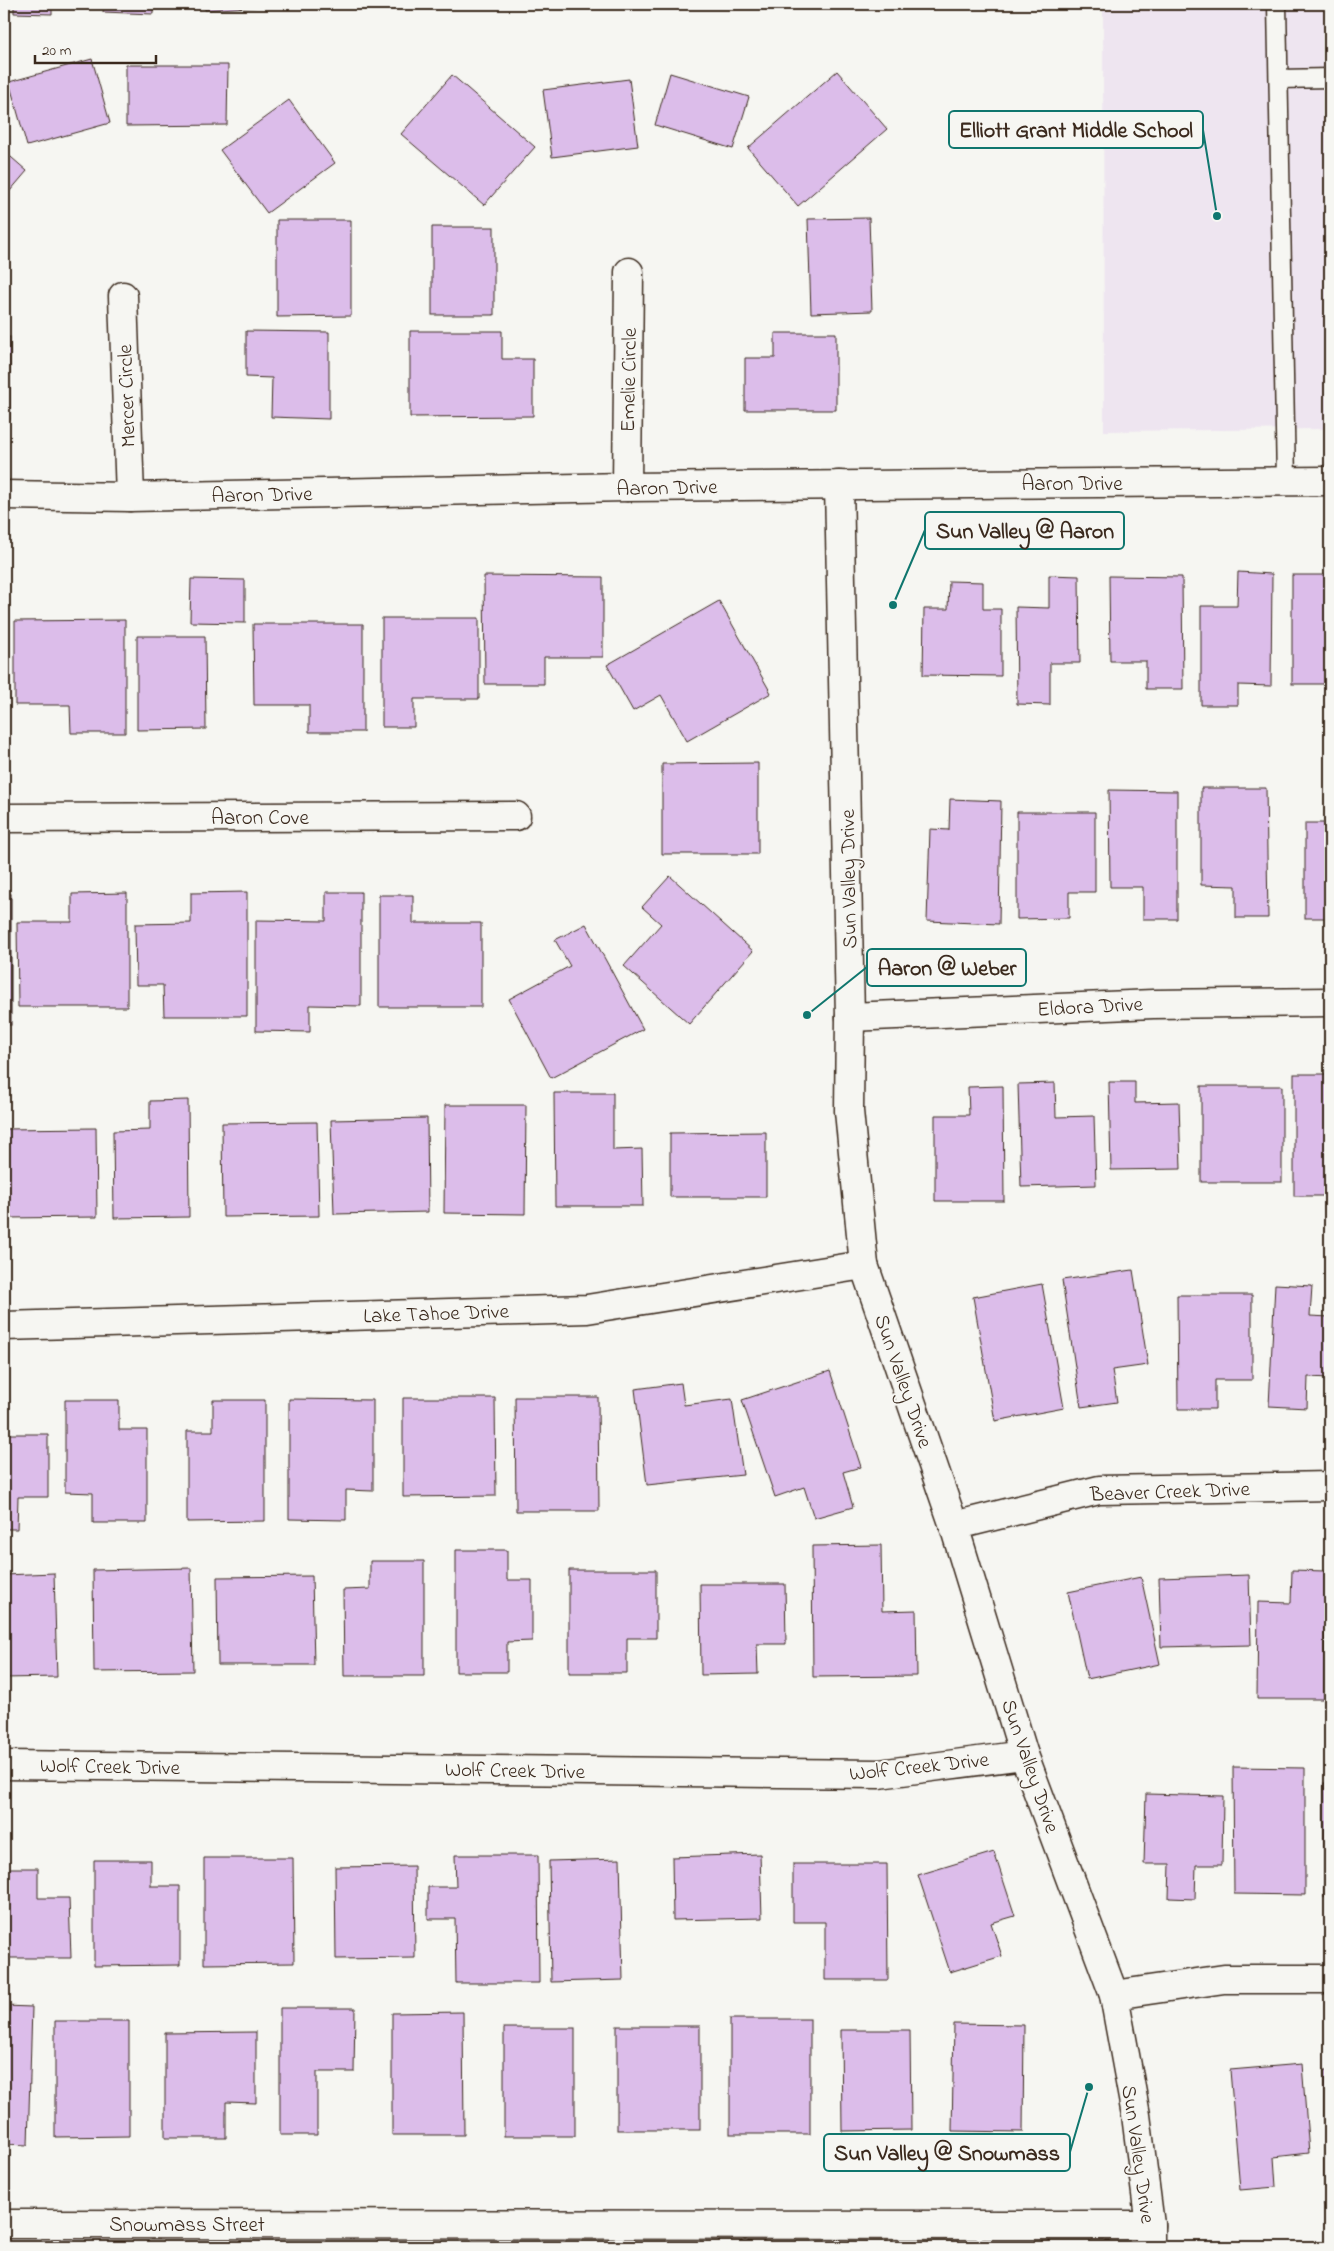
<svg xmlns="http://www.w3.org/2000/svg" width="1334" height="2251" font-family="'Indie Flower',sans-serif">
  <rect width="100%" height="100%" fill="#f6f6f2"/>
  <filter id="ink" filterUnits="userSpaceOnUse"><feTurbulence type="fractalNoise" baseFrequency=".02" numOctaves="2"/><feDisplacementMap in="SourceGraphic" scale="10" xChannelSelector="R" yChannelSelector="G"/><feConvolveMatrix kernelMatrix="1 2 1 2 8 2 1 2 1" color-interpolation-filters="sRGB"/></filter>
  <g filter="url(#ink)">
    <polygon fill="#eee5f0" points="1103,4 1330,4 1330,429 1104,431"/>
    <g fill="#dcbdea" stroke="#3b2a1e">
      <polygon points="14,4 52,4 52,14 14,13"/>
      <polygon points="104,4 153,4 153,14 103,12"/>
      <polygon points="205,4 295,4 205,10"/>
      <polygon points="92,59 110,123 27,146 9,82"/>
      <polygon points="126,65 228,65 227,125 126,126"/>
      <polygon points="837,71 887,129 798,206 748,148"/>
      <polygon points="670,73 749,97 733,149 655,125"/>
      <polygon points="452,75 535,147 484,205 401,134"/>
      <polygon points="629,79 638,146 552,157 543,90"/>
      <polygon points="289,100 335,163 267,213 220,150"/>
      <polygon points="4,151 27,171 4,198"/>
      <polygon points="869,218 872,311 811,313 808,219"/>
      <polygon points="277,220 351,220 351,316 277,317"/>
      <rect x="432" y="227" width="62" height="88"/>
      <polygon points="246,331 329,332 329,419 271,417 272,378 246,377"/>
      <polygon points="410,331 502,331 502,359 533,359 533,416 410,417"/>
      <polygon points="775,333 836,333 836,410 745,410 745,358 775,358"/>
      <rect x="4" y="337" width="6" height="83"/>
      <polygon points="1238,572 1272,574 1271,686 1238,685 1238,705 1201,705 1201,606 1237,606"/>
      <polygon points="1049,575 1079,576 1080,663 1050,663 1050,705 1017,704 1016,607 1049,608"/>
      <rect x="1292" y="575" width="38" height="109"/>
      <polygon points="484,576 603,577 603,657 544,657 544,684 485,684"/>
      <polygon points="1109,576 1182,577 1183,689 1146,689 1146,661 1110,661"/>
      <polygon points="191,579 245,580 245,623 190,622"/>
      <polygon points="949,581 983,582 983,609 1001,609 1001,676 923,675 924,609 948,609"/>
      <polygon points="719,601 771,693 687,741 661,695 633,711 607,665"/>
      <polygon points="382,618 479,618 479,699 414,699 414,727 382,727"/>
      <polygon points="125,620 125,733 71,733 70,705 15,705 15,621"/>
      <polygon points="253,624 363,624 363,732 309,732 309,705 254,705"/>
      <polygon points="137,636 205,636 206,729 137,730"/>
      <polygon points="758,763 758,854 662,854 662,764"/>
      <polygon points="1201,788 1266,788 1268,918 1236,918 1236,886 1201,885"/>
      <polygon points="1109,790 1177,791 1177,919 1143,919 1143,887 1110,887"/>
      <polygon points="950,799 1001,801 999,924 927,921 930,829 949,830"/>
      <polygon points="1017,812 1095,812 1095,892 1069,892 1069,918 1017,919"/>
      <rect x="1305" y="823" width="25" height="95"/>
      <polygon points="670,876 753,951 689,1024 624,966 661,924 642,907"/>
      <polygon points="247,892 247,1016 164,1016 163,985 136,985 135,924 191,923 191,893"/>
      <polygon points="326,892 361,892 361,1006 310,1005 310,1032 256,1031 256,920 326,921"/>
      <polygon points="127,893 127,1007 18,1007 17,922 72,922 72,894"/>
      <rect x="4" y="894" width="7" height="131"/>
      <polygon points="379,895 413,895 413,923 481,923 481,1007 379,1007"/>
      <polygon points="586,924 643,1029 551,1078 509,999 570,966 555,940"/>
      <rect x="1294" y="1074" width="36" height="122"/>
      <polygon points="1109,1082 1135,1082 1135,1103 1179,1102 1181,1169 1111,1170"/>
      <polygon points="1055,1083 1056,1117 1094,1116 1096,1185 1021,1187 1018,1084"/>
      <polygon points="1003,1086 1004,1201 935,1201 935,1115 969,1115 968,1087"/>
      <rect x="1201" y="1086" width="81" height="96"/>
      <polygon points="554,1093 613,1093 613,1150 642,1149 643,1206 555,1206"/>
      <polygon points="188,1100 189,1217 114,1218 113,1131 150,1130 150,1101"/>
      <polygon points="445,1105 526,1105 525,1214 444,1213"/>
      <polygon points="427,1118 428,1212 334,1214 331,1120"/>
      <polygon points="317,1122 319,1216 223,1217 222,1123"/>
      <polygon points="96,1128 97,1217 7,1218 5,1129"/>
      <polygon points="766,1132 766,1197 670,1197 670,1133"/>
      <polygon points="1133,1270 1148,1365 1112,1370 1117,1402 1081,1407 1062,1280"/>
      <polygon points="1042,1284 1064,1408 995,1421 973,1297"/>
      <polygon points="1275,1284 1312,1286 1310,1316 1330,1317 1330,1378 1308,1377 1307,1408 1269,1406"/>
      <polygon points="1177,1295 1252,1295 1252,1380 1215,1380 1215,1409 1178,1409"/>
      <polygon points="830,1371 861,1467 843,1472 853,1507 814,1518 804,1487 775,1497 742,1400"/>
      <polygon points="681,1383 684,1405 732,1399 743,1475 647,1485 635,1389"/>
      <polygon points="515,1397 598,1397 599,1511 516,1511"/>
      <polygon points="403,1398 495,1398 496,1496 403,1497"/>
      <polygon points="289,1399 373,1400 373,1491 346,1490 346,1520 289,1519"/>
      <polygon points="65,1400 119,1400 119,1430 147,1430 147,1523 93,1523 93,1493 65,1492"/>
      <polygon points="213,1400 265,1400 265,1521 187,1522 187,1431 213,1431"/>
      <polygon points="4,1434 48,1434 48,1497 18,1497 17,1529 4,1529"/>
      <polygon points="881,1545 882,1611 916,1610 917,1676 813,1677 812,1546"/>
      <polygon points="456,1550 507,1550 507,1580 532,1580 532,1641 507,1642 507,1672 456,1672"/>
      <polygon points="370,1561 424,1561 424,1676 344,1676 343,1590 370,1589"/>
      <polygon points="191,1568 193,1671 94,1672 93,1570"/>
      <polygon points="569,1570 656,1570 656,1638 627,1638 627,1673 569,1673"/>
      <polygon points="1292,1570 1325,1571 1324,1699 1257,1699 1258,1602 1291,1603"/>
      <polygon points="54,1573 57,1677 4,1678 4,1575"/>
      <polygon points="1249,1575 1251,1645 1161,1647 1159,1578"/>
      <polygon points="312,1576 314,1665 218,1665 217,1577"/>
      <polygon points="1141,1577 1160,1664 1087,1679 1068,1592"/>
      <polygon points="700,1584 785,1584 786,1644 757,1644 758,1674 701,1675"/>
      <polygon points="1233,1767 1305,1768 1305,1895 1234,1894"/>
      <rect x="1324" y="1783" width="6" height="114"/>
      <polygon points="1146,1794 1223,1796 1222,1865 1196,1865 1195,1899 1169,1898 1170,1864 1144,1864"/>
      <polygon points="994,1852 1015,1916 991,1923 1002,1956 950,1972 918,1875"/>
      <polygon points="760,1854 762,1918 673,1920 672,1857"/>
      <polygon points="455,1855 538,1855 539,1983 456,1983 455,1919 428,1919 428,1887 456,1887"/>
      <polygon points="204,1858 293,1858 294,1963 204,1964"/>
      <polygon points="620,1859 623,1980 551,1982 549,1861"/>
      <polygon points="94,1860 151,1860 151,1886 180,1886 180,1965 94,1966"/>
      <polygon points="793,1864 887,1864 888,1980 825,1980 825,1922 793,1922"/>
      <polygon points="414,1866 415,1958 336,1959 335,1867"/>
      <polygon points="4,1868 38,1868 38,1898 69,1898 71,1958 4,1958"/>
      <polygon points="4,2006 32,2007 28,2145 4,2144"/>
      <polygon points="280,2008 355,2008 354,2072 317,2072 317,2135 280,2135"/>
      <polygon points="463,2012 464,2135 392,2135 392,2013"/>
      <rect x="730" y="2019" width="80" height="115"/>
      <polygon points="55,2021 129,2021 129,2136 55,2137"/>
      <polygon points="954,2024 1024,2025 1023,2132 952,2131"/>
      <rect x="617" y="2026" width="83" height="104"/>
      <rect x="504" y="2028" width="71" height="108"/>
      <polygon points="841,2030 910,2030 911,2130 842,2131"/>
      <polygon points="256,2032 256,2103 226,2102 226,2138 165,2138 165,2033"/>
      <polygon points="1302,2064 1309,2153 1274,2157 1276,2187 1240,2190 1230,2070"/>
      <rect x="1324" y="2070" width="6" height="135"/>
    </g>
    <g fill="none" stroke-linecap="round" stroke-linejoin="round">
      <defs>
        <g id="service">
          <polyline points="1277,4 1286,481"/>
          <polyline points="1279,79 1330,78"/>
        </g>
        <g id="minor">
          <polyline points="123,296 130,497"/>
          <polyline points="627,487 629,272"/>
          <polyline points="4,818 516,816"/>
          <polyline points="850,1017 1153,1004 1330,1002"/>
          <polyline points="4,1326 587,1309 864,1265"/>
          <polyline points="954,1526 1099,1490 1330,1486"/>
          <polyline points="4,1765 879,1774 1024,1755"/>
          <polyline points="1114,1995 1224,1979 1330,1979"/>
          <polyline points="4,2224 1150,2225"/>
        </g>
        <g id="tertiary">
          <polyline points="839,485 850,1017 849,1111 864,1265 954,1526 1024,1755 1114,1995 1136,2115 1150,2225 1150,2247"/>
          <polyline points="4,495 130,497 627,487 1330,481"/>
        </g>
      </defs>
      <use href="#service" stroke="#3b2a1e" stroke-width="21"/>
      <use href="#minor" stroke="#3b2a1e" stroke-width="31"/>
      <use href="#tertiary" stroke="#3b2a1e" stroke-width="31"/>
      <use href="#service" stroke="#f6f6f2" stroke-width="18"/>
      <use href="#minor" stroke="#f6f6f2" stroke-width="28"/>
      <use href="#tertiary" stroke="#f6f6f2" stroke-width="28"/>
    </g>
  </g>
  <g text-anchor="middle" stroke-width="4" stroke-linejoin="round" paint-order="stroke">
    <g font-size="21" fill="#3b2a1e" stroke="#f6f6f2">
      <text transform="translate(628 380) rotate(-89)" y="7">Emelie Circle</text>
      <text transform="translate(126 396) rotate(-92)" y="7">Mercer Circle</text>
      <text x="1072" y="490">Aaron Drive</text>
      <text transform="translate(667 487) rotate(-1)" y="7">Aaron Drive</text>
      <text transform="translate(262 494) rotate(-1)" y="7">Aaron Drive</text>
      <text x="260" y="824">Aaron Cove</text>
      <text transform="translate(848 879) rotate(-91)" y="7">Sun Valley Drive</text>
      <text transform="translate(1090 1006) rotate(-3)" y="7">Eldora Drive</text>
      <text transform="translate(436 1313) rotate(-2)" y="7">Lake Tahoe Drive</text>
      <text transform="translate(904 1381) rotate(71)" y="7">Sun Valley Drive</text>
      <text transform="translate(1170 1491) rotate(-2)" y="7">Beaver Creek Drive</text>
      <text transform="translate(110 1766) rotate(1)" y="7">Wolf Creek Drive</text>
      <text transform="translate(919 1766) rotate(-6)" y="7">Wolf Creek Drive</text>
      <text transform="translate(1031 1766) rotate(71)" y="7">Sun Valley Drive</text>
      <text transform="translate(515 1770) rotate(1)" y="7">Wolf Creek Drive</text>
      <text transform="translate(1139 2154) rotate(82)" y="7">Sun Valley Drive</text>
      <text x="187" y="2231">Snowmass Street</text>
    </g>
  </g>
  <path fill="none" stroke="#0f766e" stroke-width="2" d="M1217 216L1203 130M893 605L925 530M807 1015L867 967M1089 2087L1070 2152"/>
  <g fill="#0f766e" stroke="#f6f6f2" stroke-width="2">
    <circle cx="1217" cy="216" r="5"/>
    <circle cx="893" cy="605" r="5"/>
    <circle cx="807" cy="1015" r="5"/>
    <circle cx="1089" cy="2087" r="5"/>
  </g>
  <g fill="#f6f6f2" stroke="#0f766e" stroke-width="2">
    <rect x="949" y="111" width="254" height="37" rx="5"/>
    <rect x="925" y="512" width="199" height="37" rx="5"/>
    <rect x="867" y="949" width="159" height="37" rx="5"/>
    <rect x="824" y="2134" width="246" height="37" rx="5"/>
  </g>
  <g font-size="22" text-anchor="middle" font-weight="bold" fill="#3b2a1e">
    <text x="1076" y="137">Elliott Grant Middle School</text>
    <text x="1025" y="538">Sun Valley @ Aaron</text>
    <text x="947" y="975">Aaron @ Weber</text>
    <text x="947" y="2160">Sun Valley @ Snowmass</text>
  </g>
  <rect width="1334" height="2251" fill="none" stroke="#f6f6f2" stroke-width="20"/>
  <rect x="10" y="10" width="1314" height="2231" fill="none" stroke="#3b2a1e" stroke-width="2" filter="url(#ink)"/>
  <path d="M35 55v8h121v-8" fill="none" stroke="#3b2a1e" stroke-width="2.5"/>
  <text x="42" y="55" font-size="15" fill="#3b2a1e" stroke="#f6f6f2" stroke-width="4" paint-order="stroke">20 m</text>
</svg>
